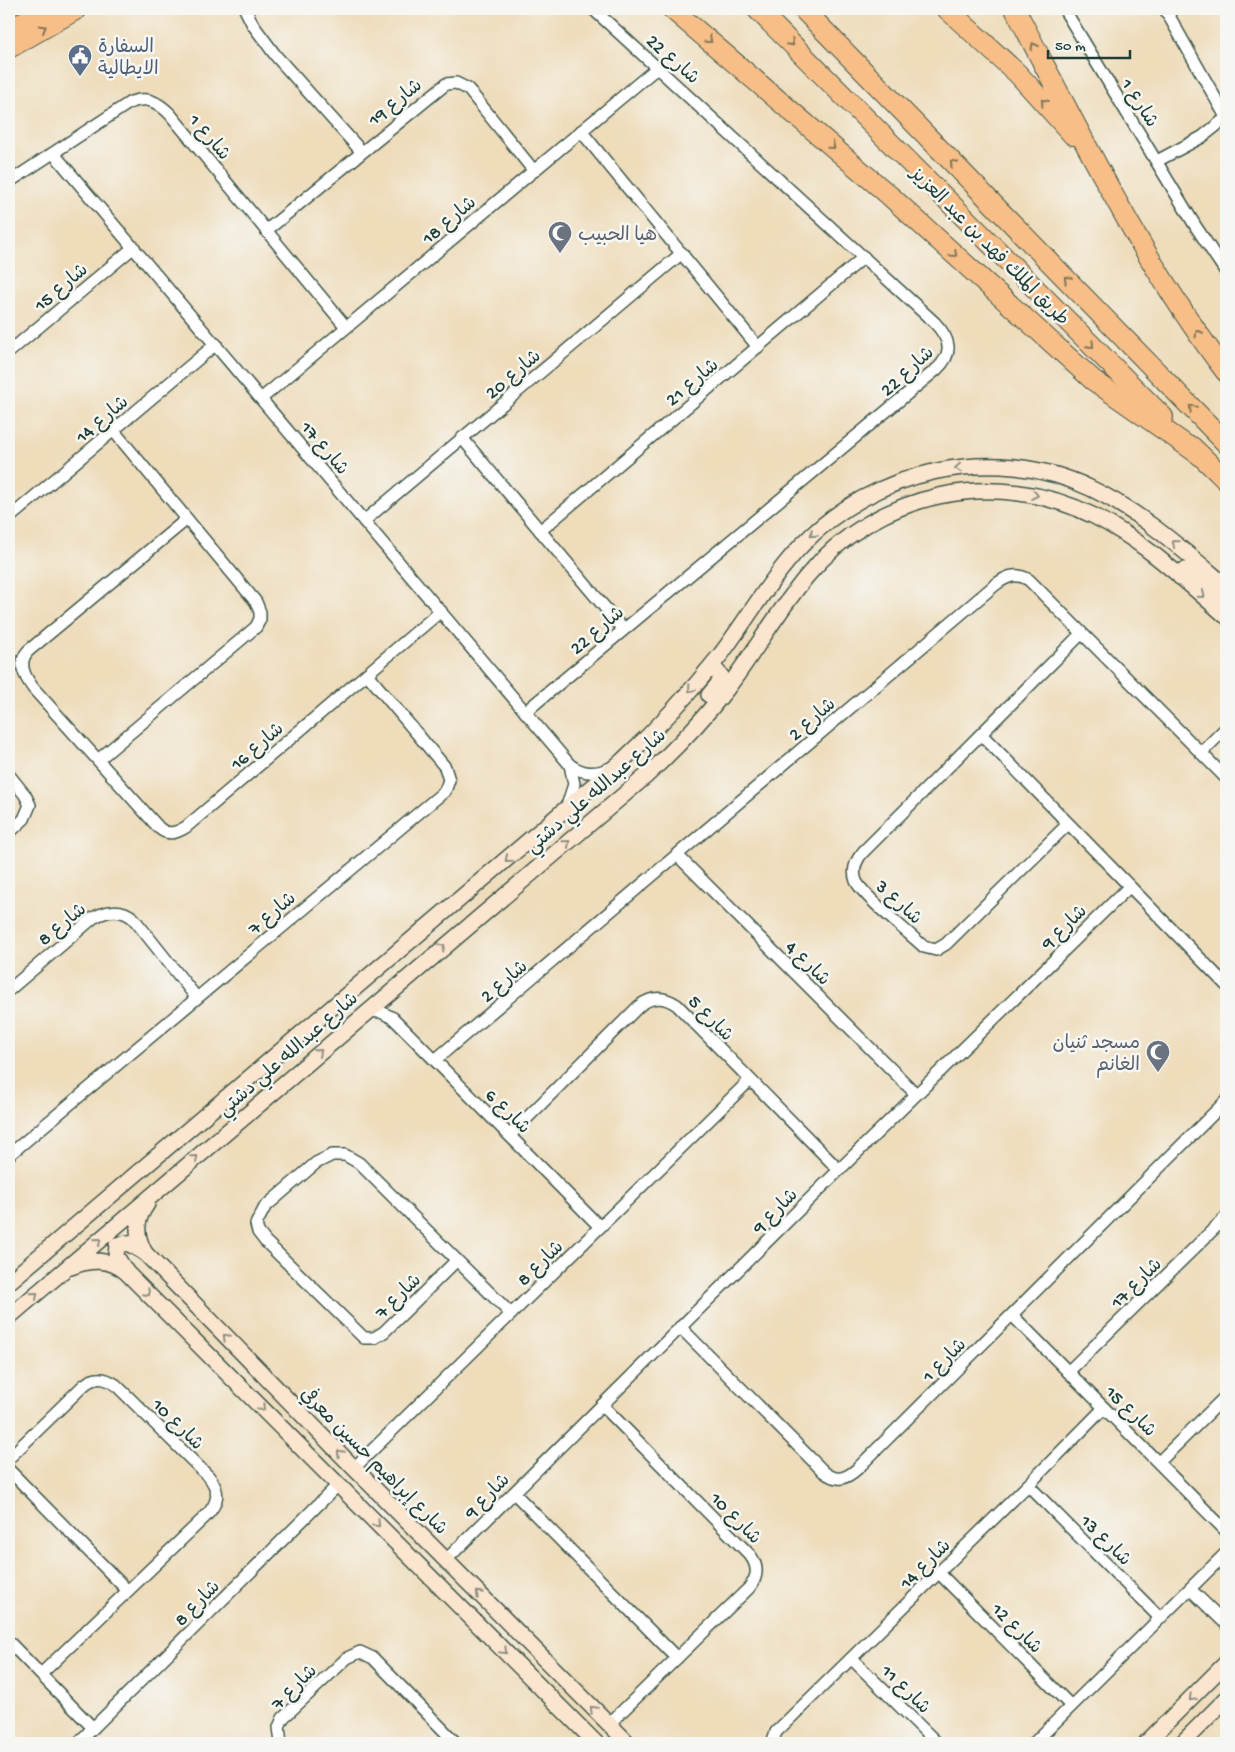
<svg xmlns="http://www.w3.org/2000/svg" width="1235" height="1752" font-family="'Gochi Hand','Playpen Sans Arabic',sans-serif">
  <rect width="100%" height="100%" fill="#f6f6f2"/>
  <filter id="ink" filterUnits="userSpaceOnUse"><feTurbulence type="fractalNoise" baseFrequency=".02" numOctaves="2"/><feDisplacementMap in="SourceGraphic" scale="10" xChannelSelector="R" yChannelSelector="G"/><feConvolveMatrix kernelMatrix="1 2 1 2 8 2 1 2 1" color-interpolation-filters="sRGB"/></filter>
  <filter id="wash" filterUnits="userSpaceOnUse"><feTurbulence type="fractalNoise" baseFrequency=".0096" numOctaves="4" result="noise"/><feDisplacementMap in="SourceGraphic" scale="20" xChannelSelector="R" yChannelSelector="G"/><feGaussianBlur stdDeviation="1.12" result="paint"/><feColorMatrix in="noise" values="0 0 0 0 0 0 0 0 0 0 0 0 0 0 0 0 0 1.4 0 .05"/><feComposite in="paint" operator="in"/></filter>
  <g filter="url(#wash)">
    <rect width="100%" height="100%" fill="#eedcba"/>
  </g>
  <g filter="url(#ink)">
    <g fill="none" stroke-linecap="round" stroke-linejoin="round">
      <defs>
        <g id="street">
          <polyline points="245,9 253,25 276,56 361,151"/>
          <polyline points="1064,9 1196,227 1226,272"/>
          <polyline points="1165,9 1226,117"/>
          <polyline points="581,131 758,347"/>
          <path d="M54 154 570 765C583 774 595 775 610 768"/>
          <polyline points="1157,161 1202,137 1226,118"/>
          <path d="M9 182 129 103C146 96 157 101 170 114L346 327"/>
          <polyline points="267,230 446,84 456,83 468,89 534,171"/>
          <polyline points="9,352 134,247"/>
          <polyline points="262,398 658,67"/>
          <polyline points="462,438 623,629"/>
          <polyline points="9,518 216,344"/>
          <path d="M187 519 28 651C17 663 25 677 33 688L159 828C168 836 176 833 186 827L441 611"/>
          <polyline points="364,521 682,253"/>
          <polyline points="540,531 864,257"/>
          <path d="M525 712 937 369C954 353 950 339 935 323L593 9"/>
          <polyline points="982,735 1226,985"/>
          <polyline points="1201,753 1226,728"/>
          <polyline points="98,760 256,627 260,619 260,612 256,602 113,430"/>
          <polyline points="9,775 25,795 30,805 24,819 9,833"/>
          <polyline points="567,806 574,784 570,765"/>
          <path d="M1068 824 946 944 936 950 924 947C910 934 863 896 856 881 852 870 856 860 863 852L1081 634"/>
          <polyline points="678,856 916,1094"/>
          <path d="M9 990 93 918C107 910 122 908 134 919L196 997"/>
          <polyline points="367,1011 381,1012 393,1018 600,1227"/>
          <path d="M435 1060 995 585C1007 576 1016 572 1029 580L1226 778"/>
          <path d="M510 1135 639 1006C652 996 664 996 677 1005L839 1170"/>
          <polyline points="9,1155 445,791 449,780 445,767 367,674"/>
          <polyline points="457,1260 384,1332 374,1338 364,1338 265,1241 258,1232 256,1224 265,1207 316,1163 332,1155 345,1155 359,1163 511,1314"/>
          <polyline points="1012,1315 1226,1531"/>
          <path d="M680 1327 824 1472C837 1482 846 1479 857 1469L1226 1101"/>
          <polyline points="1068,1372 1226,1217"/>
          <path d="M602 1405 750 1555C759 1567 758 1577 749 1588L609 1724"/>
          <path d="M9 1458 84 1385C95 1376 105 1377 116 1385L209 1477C221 1492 218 1503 206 1516L41 1674"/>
          <polyline points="1159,1462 1226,1396"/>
          <polyline points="354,1468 749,1081"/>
          <polyline points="9,1470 127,1590"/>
          <polyline points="1028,1485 1160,1618"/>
          <polyline points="514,1493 677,1658"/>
          <polyline points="446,1560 839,1170 1129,887"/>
          <polyline points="939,1573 1071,1706"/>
          <polyline points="1190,1589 1226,1624"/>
          <polyline points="9,1642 93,1728"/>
          <polyline points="852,1659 937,1743"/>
          <polyline points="78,1743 338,1485"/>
          <polyline points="281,1743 279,1727 283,1718 347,1658 360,1652 373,1658 456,1743"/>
          <polyline points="772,1743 776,1732 1028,1485 1104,1408"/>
          <polyline points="1034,1743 1226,1553"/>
        </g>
        <g id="secondary">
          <polyline points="1180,577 1182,571 1189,569 1226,599"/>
          <polyline points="706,672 715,669 721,676 719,683 709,695"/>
          <path d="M147 1204C135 1220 135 1235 145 1253L354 1468 628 1743"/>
          <path d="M71 1267C89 1259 110 1258 126 1272L596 1743"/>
          <polyline points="125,1270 116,1256 117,1245 128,1243 145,1253"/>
          <path d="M9 1282 622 761C658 728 691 692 721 654 748 618 770 579 801 546 872 470 994 442 1090 488 1141 512 1183 550 1226 586"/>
          <path d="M9 1317 646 776C674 750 702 721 726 690 754 653 777 612 807 576 877 491 996 467 1094 516 1144 541 1184 580 1226 616"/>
          <polyline points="1146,1743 1226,1663"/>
          <polyline points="1182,1743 1226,1699"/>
        </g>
        <g id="highway">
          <polyline points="672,9 890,196 1093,380 1200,455"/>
          <polyline points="757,9 1163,417"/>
          <polyline points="803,9 1226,443"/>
          <polyline points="947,9 1018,74 1073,135"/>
          <path d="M1015 9C1079 131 1143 263 1226 372"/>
          <polyline points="9,31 44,9"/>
          <polyline points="9,48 77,9"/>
          <polyline points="1192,447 1226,480"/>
        </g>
      </defs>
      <use href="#street" stroke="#3e5548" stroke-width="14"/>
      <use href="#secondary" stroke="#3e5548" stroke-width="18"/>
      <use href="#highway" stroke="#3e5548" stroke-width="22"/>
      <use href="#street" stroke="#fff" stroke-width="11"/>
      <use href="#secondary" stroke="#fce5cf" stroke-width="15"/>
      <use href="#highway" stroke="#f7be87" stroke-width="20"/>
    </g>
    <defs><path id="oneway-chevron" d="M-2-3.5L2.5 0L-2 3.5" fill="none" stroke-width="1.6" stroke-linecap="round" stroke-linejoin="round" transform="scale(1.25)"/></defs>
    <g stroke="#807759">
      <use href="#oneway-chevron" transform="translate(43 28) rotate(-30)"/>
      <use href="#oneway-chevron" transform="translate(709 40) rotate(41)"/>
      <use href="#oneway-chevron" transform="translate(791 43) rotate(45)"/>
      <use href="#oneway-chevron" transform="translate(1034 46) rotate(-118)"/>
      <use href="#oneway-chevron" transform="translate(1044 102) rotate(-132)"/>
      <use href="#oneway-chevron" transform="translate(832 146) rotate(41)"/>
      <use href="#oneway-chevron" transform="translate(953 163) rotate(-134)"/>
      <use href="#oneway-chevron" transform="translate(954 254) rotate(42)"/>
      <use href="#oneway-chevron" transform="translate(1067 279) rotate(-134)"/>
      <use href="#oneway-chevron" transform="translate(1198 333) rotate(-122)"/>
      <use href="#oneway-chevron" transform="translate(1091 345) rotate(45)"/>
      <use href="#oneway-chevron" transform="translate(1192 408) rotate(-134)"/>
    </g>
    <g stroke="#8e9182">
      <use href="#oneway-chevron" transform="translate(958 468) rotate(175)"/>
      <use href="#oneway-chevron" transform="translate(1035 495) rotate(12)"/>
      <use href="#oneway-chevron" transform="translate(813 534) rotate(136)"/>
      <use href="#oneway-chevron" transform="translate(1175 543) rotate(-141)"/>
      <use href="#oneway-chevron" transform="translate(1202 595) rotate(40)"/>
      <use href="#oneway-chevron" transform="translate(691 689) rotate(131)"/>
      <use href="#oneway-chevron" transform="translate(567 843) rotate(-40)"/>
      <use href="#oneway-chevron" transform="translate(508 859) rotate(140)"/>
      <use href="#oneway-chevron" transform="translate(442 947) rotate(-40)"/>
      <use href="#oneway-chevron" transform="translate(319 1052) rotate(-41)"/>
      <use href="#oneway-chevron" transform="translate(195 1158) rotate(-41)"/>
      <use href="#oneway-chevron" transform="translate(98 1241) rotate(-40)"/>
      <use href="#oneway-chevron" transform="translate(147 1293) rotate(45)"/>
      <use href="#oneway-chevron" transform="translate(35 1295) rotate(-41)"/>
      <use href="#oneway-chevron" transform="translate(226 1337) rotate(-134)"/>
      <use href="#oneway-chevron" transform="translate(262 1408) rotate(45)"/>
      <use href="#oneway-chevron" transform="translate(340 1453) rotate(-134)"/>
      <use href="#oneway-chevron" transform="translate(377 1524) rotate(45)"/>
      <use href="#oneway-chevron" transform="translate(479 1594) rotate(-135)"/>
      <use href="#oneway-chevron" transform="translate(504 1651) rotate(45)"/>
      <use href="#oneway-chevron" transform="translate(1192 1698) rotate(135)"/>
      <use href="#oneway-chevron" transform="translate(593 1709) rotate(-135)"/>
    </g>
  </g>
  <defs>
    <symbol id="civic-pin" viewBox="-11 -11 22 30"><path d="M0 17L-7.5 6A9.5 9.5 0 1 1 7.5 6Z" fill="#5c6f8a" stroke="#f6f6f2"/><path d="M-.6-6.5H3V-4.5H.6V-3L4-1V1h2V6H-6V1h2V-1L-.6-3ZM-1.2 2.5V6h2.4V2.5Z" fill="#fff"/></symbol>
    <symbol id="mosque-pin" viewBox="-11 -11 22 30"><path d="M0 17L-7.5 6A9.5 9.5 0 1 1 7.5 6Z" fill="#6b7280" stroke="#f6f6f2"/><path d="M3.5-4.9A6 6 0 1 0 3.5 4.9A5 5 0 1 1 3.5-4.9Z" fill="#fff"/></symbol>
  </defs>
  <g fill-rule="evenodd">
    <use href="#civic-pin" x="66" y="42" width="28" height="38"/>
    <use href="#mosque-pin" x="546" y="219" width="28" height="38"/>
    <use href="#mosque-pin" x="1144" y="1038" width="28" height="38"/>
  </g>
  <g text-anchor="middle" stroke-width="5" stroke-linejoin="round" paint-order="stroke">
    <g font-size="19" fill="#4e5e75" stroke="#f6f6f2" text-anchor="start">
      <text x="98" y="52">السفارة<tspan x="98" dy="22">الايطالية</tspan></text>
    </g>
    <g font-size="19" fill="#1f3d34" stroke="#f6f6f2">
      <text transform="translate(674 58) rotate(42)" y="7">شارع 22</text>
      <text transform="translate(394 101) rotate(-39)" y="7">شارع 19</text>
      <text transform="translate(1141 102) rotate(58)" y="7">شارع 1</text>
      <text transform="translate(211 136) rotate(50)" y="7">شارع 1</text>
      <text transform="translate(448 219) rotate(-40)" y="7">شارع 18</text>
      <text transform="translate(991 245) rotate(45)" y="7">طريق الملك فهد بن عبد العزيز</text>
      <text transform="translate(60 286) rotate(-40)" y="7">شارع 15</text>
      <text transform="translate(906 370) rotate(-42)" y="7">شارع 22</text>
      <text transform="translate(512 373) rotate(-40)" y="7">شارع 20</text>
      <text transform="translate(691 381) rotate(-40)" y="7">شارع 21</text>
      <text transform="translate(101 418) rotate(-40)" y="7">شارع 14</text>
      <text transform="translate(326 447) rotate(50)" y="7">شارع 17</text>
      <text transform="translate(596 629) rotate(-40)" y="7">شارع 22</text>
      <text transform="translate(811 718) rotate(-41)" y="7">شارع 2</text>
      <text transform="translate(256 745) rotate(-40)" y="7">شارع 16</text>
      <text transform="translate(595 790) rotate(-41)" y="7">شارع عبدالله علي دشتي</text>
      <text transform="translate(900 901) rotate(43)" y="7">شارع 3</text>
      <text transform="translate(271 912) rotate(-40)" y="7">شارع 7</text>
      <text transform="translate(61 923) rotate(-39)" y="7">شارع 8</text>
      <text transform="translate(1063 926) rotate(-44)" y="7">شارع 9</text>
      <text transform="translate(809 962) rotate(45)" y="7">شارع 4</text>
      <text transform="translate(503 980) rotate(-40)" y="7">شارع 2</text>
      <text transform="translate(712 1017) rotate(46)" y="7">شارع 5</text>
      <text transform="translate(287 1053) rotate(-41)" y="7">شارع عبدالله علي دشتي</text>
      <text transform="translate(509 1110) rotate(45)" y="7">شارع 6</text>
      <text transform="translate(774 1210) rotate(-45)" y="7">شارع 9</text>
      <text transform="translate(539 1262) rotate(-44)" y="7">شارع 8</text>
      <text transform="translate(1135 1282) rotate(-44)" y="7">شارع 17</text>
      <text transform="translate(397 1295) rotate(-44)" y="7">شارع 7</text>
      <text transform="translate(943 1359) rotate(-45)" y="7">شارع 1</text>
      <text transform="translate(1132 1410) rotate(45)" y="7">شارع 15</text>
      <text transform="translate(179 1423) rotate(45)" y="7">شارع 10</text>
      <text transform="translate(375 1460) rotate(45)" y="7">شارع إبراهيم حسين معرفي</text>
      <text transform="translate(486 1495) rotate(-45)" y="7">شارع 9</text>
      <text transform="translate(737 1517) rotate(46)" y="7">شارع 10</text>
      <text transform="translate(1107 1539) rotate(45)" y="7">شارع 13</text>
      <text transform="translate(924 1563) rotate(-44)" y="7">شارع 14</text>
      <text transform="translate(196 1602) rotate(-45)" y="7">شارع 8</text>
      <text transform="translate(1018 1627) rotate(45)" y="7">شارع 12</text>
      <text transform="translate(293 1686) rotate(-45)" y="7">شارع 7</text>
      <text transform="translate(907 1688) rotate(45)" y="7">شارع 11</text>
    </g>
    <g font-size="19" fill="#5b616d" stroke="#f6f6f2" text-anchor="start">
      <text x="578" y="240">هيا الحبيب</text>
      <text x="1140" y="1048" text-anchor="end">مسجد ثنيان<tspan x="1140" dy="22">الغانم</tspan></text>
    </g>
  </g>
  <rect width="1235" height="1752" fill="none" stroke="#f6f6f2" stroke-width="30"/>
  <path d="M1048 50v8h82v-8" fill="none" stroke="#1f3d34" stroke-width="2.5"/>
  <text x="1055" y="50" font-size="15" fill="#1f3d34" stroke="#f6f6f2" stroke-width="4" paint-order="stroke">50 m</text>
</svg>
